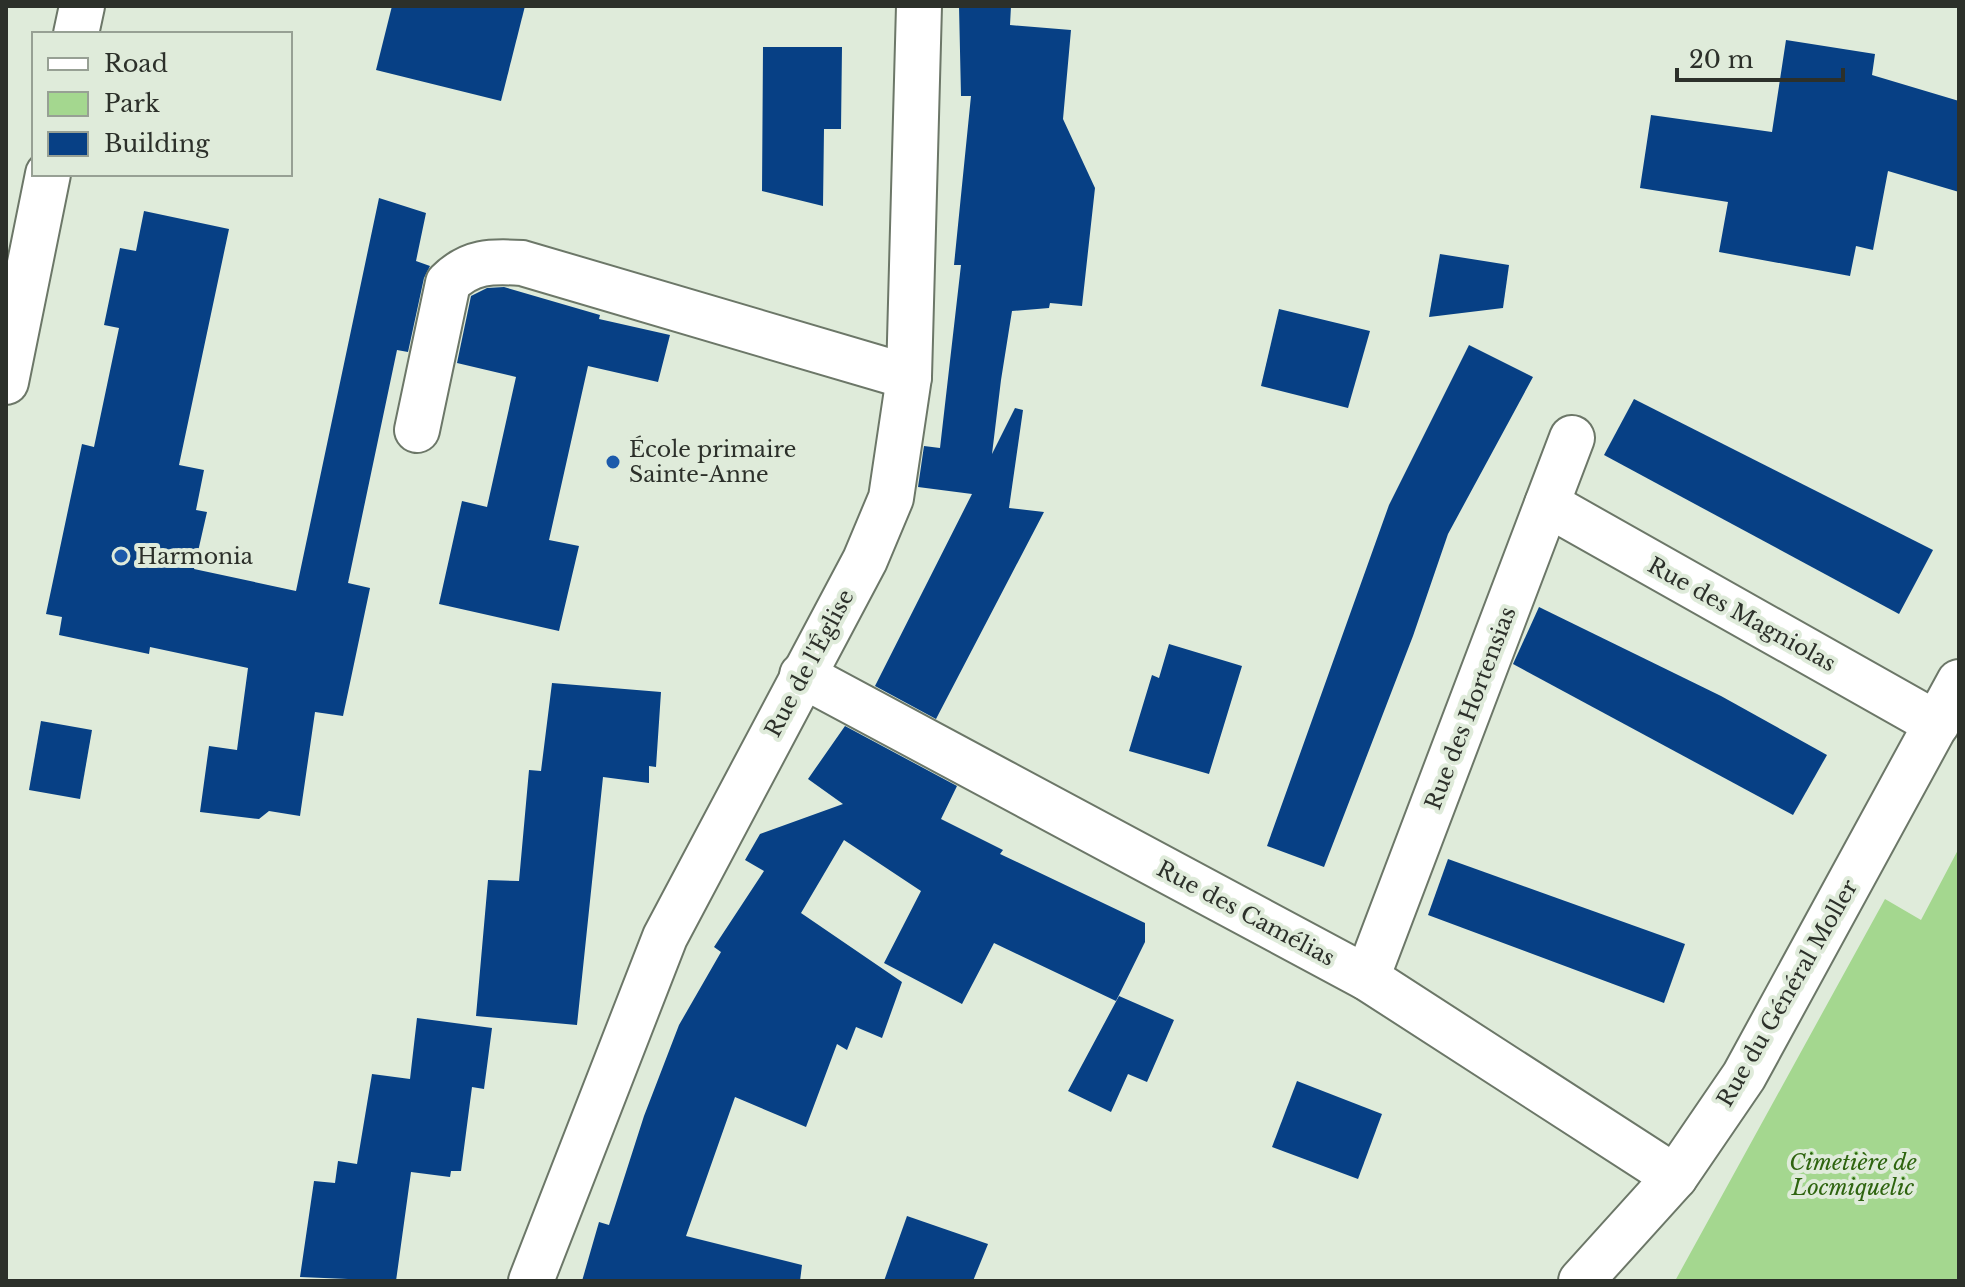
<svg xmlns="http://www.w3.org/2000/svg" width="1965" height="1287" font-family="'Libre Baskerville',serif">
  <rect width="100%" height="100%" fill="#dfebda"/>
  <polygon fill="#a4d78f" points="1959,848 1959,1281 1675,1281 1885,899 1921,920"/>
  <g fill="#074085">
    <polygon points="392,6 525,6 501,101 376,70"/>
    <polygon points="959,6 1011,6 1010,25 1071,30 1063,119 1095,188 1082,306 1050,303 1049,308 1012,311 1001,380 992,454 1015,408 1023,410 1009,508 1044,512 936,719 875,686 972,494 918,487 924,446 940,448 961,265 954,265 971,96 961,96"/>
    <polygon points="1786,40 1875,54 1872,75 1959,101 1959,192 1888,171 1873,250 1856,246 1850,276 1719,252 1728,202 1640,188 1651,115 1772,132"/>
    <polygon points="763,47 842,47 841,129 824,129 823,206 762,191"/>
    <polygon points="379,198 426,213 416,261 430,266 424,278 408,352 397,350 348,583 370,588 343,716 315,712 300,816 269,811 259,819 200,812 209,746 237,750 248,668 150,647 149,654 59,635 62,617 46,614 82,444 94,447 119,328 104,325 120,248 136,251 144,211 229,229 179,465 204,470 196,510 207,512 194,569 296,591"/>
    <polygon points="1440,254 1509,265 1503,308 1429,317"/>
    <polygon points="504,287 600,315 599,319 670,335 658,382 588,366 549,540 579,546 559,631 439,604 462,501 487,507 516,377 457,363 471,296 487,288"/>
    <polygon points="1279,309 1370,331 1348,408 1261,386"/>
    <polygon points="1469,345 1533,377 1448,534 1413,636 1324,867 1267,846 1389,505"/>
    <polygon points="1634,399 1933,550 1899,614 1604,455"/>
    <polygon points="1539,607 1721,696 1827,755 1793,815 1513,664"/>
    <polygon points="1169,644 1242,666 1209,774 1129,751 1152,675 1159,678"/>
    <polygon points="552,683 661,692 656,767 649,766 649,783 603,777 577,1025 476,1016 488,880 519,881 529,770 541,771"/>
    <polygon points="41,721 92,730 80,799 29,790"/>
    <polygon points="845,726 957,786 941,819 1003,850 1000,854 1145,923 1145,942 1116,1001 994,943 962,1004 884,963 921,891 844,840 801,913 902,982 882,1038 856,1027 847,1050 837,1044 806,1127 735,1097 686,1236 802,1265 800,1281 582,1281 599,1222 609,1225 644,1116 679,1025 721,952 714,947 764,871 745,860 760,834 843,804 808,779"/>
    <polygon points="1448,859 1685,944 1664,1003 1428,915"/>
    <polygon points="1119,996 1174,1020 1147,1082 1128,1074 1111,1112 1068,1091"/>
    <polygon points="417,1018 492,1028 484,1089 472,1087 461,1171 451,1171 450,1177 411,1172 396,1281 300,1277 314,1181 335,1183 338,1161 357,1164 372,1074 410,1079"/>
    <polygon points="1297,1081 1382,1114 1358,1179 1272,1147"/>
    <polygon points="907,1216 988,1244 973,1281 884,1281"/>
  </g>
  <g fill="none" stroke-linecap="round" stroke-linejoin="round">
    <defs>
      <g id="minor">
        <polyline points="76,34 82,6"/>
        <polyline points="6,382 48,174"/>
        <path d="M417 430 448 283C470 261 491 261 522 263L909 377"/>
        <polyline points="1547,504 1937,724"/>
        <polyline points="802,675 1367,978 1675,1177"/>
        <polyline points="1367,978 1572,438"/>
        <polyline points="531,1281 665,937 865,560 891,498 909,377 919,6"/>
        <polyline points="1581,1281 1675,1177 1744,1076 1959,682"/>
      </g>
    </defs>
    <use href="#minor" stroke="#6c7768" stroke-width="48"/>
    <use href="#minor" stroke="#fff" stroke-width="44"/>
  </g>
  <g fill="#1c5aab" stroke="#dfebda" stroke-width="3">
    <circle cx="613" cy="462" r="8"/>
    <circle cx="121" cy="556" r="8"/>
  </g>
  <g text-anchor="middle" stroke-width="8" stroke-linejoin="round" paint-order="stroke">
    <g font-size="22" fill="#2c302a" stroke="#dfebda" text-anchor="start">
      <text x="629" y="457">École primaire<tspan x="629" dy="25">Sainte-Anne</tspan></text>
      <text x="137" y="564">Harmonia</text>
    </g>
    <g font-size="22" fill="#2c302a" stroke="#dfebda">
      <text transform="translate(1742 614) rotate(29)" y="8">Rue des Magniolas</text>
      <text transform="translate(809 663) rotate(-62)" y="8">Rue de l'Église</text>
      <text transform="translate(1470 708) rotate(-69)" y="8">Rue des Hortensias</text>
      <text transform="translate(1246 913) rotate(28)" y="8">Rue des Camélias</text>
      <text transform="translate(1787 993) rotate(-60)" y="8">Rue du Général Moller</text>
    </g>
    <g font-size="22" font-style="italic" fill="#2e640f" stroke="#dfebda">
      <text x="1853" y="1170">Cimetière de<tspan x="1853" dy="25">Locmiquelic</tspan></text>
    </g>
  </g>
  <rect width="1965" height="1287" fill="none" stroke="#2c302a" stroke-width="16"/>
  <rect x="32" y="32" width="260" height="144" fill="#dfebda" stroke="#97a094" stroke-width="2"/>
  <rect x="48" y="58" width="40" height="12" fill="#ffffff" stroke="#97a094" stroke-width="2"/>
  <text x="104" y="72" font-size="24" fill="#2c302a">Road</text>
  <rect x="48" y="92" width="40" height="24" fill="#a4d78f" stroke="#97a094" stroke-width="2"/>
  <text x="104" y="112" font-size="24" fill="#2c302a">Park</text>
  <rect x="48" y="132" width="40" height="24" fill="#074085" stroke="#97a094" stroke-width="2"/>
  <text x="104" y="152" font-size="24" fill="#2c302a">Building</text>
  <path d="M1677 68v12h166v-12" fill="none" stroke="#2c302a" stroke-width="4"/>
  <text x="1689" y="68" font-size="24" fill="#2c302a" stroke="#dfebda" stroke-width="6" paint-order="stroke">20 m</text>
</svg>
